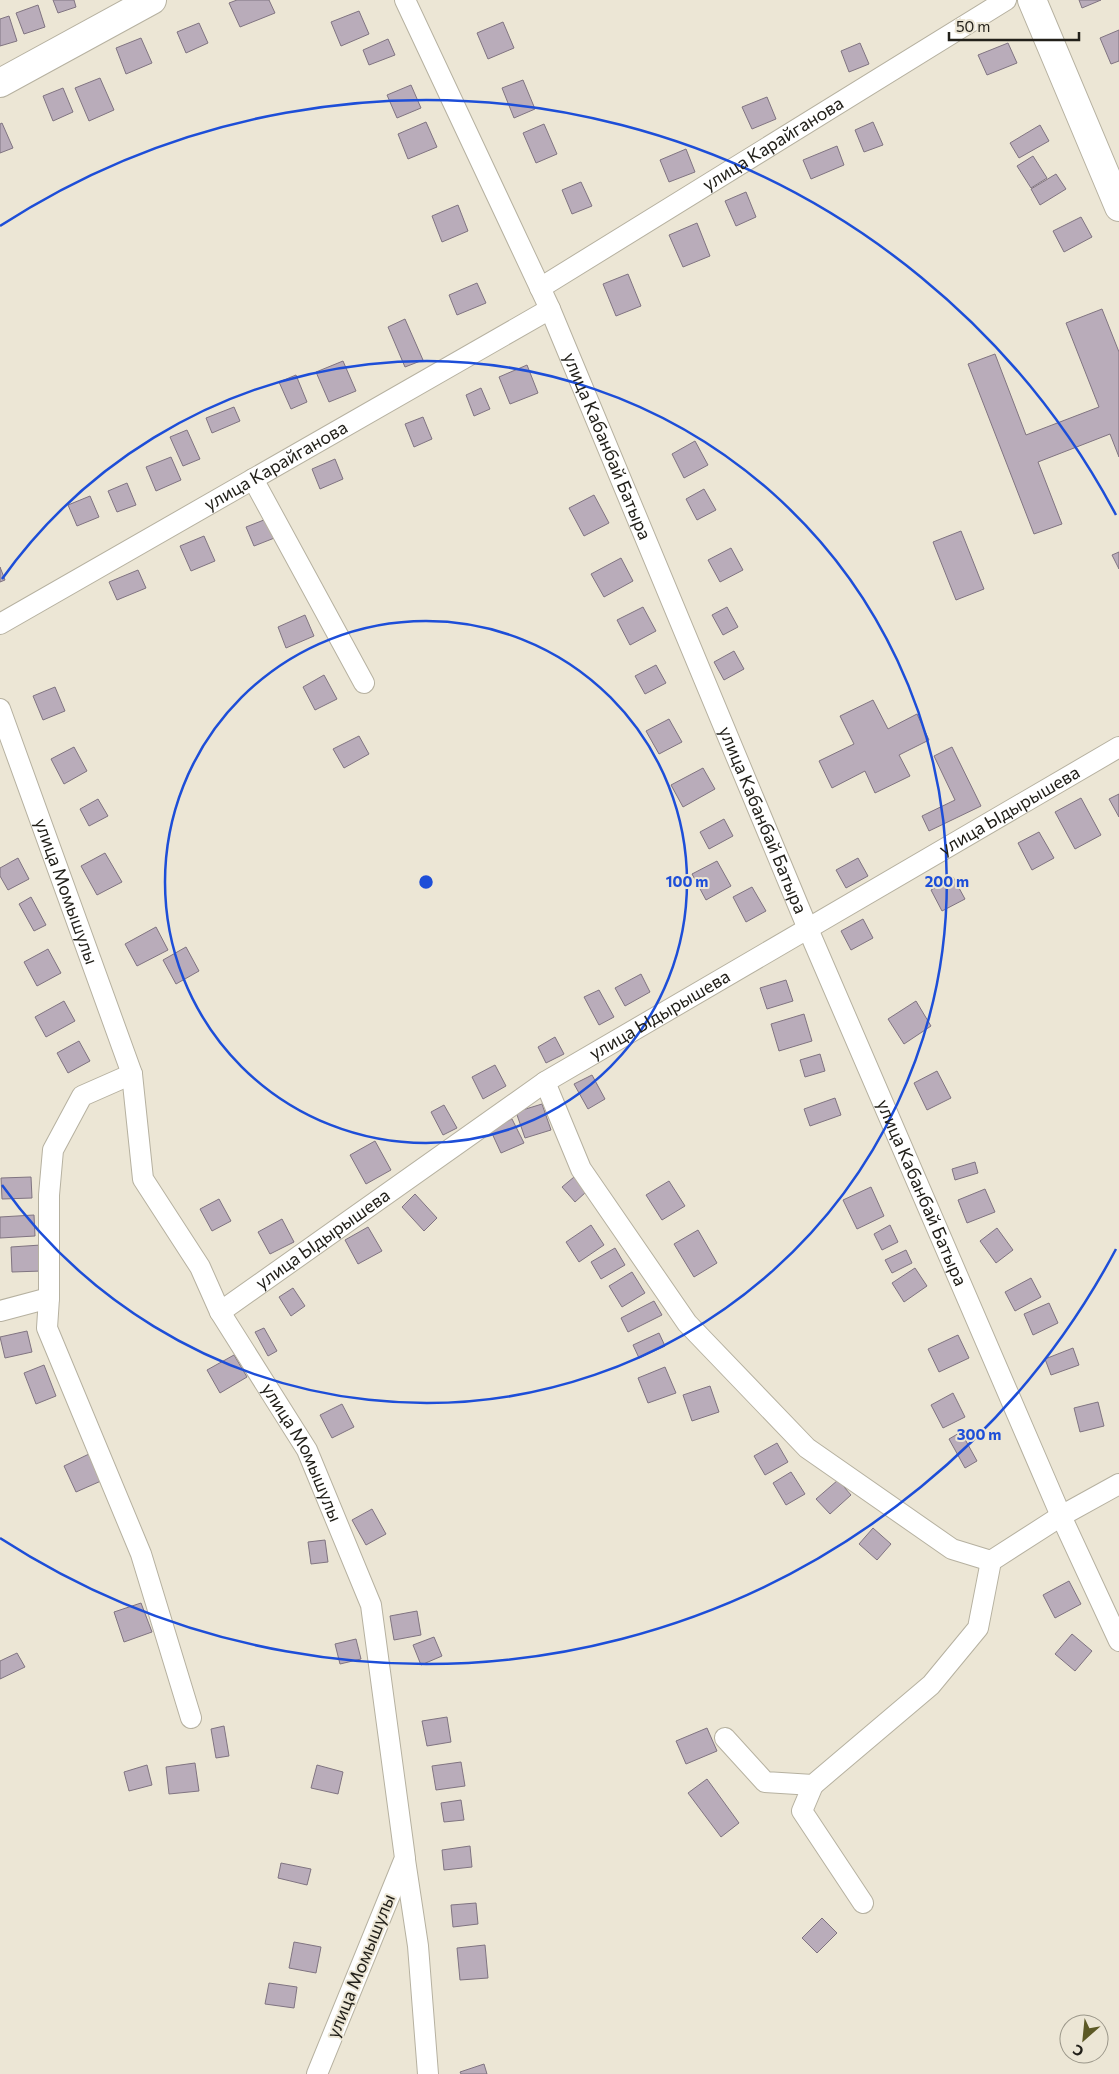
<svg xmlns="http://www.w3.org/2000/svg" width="1119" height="2074" font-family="Commissioner,sans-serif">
  <rect width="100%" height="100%" fill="#ece6d5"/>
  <g fill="#b9acba" stroke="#807481">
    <polygon points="53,0 74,0 76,7 58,13"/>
    <polygon points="237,0 269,0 275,13 240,27 229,3"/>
    <polygon points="1079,0 1101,0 1082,8"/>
    <polygon points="38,5 45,27 24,34 16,13"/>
    <polygon points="359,11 369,34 341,46 331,22"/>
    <polygon points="9,16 17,41 0,46 0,19"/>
    <polygon points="503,22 514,48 488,59 477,33"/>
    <polygon points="199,23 208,43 186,53 177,32"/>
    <polygon points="1119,30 1119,61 1111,64 1100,38"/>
    <polygon points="141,38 152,63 126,74 116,48"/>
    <polygon points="388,39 395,55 369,65 363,50"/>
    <polygon points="860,43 869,64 849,72 841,51"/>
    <polygon points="1008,43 1017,63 987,75 978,55"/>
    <polygon points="100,78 114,110 89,121 75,88"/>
    <polygon points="523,80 535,109 514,118 502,88"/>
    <polygon points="411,85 421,108 397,118 387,95"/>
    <polygon points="63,88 73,112 53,121 43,96"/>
    <polygon points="767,97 776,119 752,129 742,107"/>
    <polygon points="426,122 437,147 408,159 398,134"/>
    <polygon points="873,122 883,145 864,152 855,130"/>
    <polygon points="2,123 13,148 0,153 0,124"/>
    <polygon points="544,124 557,154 536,163 523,133"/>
    <polygon points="1040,125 1049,141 1019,158 1010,143"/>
    <polygon points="837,146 844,165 811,179 803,160"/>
    <polygon points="686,149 695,172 669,182 660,160"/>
    <polygon points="1033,156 1047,178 1031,188 1017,166"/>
    <polygon points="1056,174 1066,189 1040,205 1031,189"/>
    <polygon points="581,182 592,206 572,214 562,190"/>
    <polygon points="746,192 756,217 736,226 725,201"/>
    <polygon points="458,205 468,231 442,242 432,216"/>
    <polygon points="1081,217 1092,237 1064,252 1053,231"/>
    <polygon points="697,223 710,256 683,267 669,235"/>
    <polygon points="628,274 641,306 616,316 603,284"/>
    <polygon points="477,283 486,303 457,315 449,295"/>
    <polygon points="1102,309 1119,352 1119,457 1110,434 1038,462 1062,524 1034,534 968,364 995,354 1026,435 1099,407 1066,323"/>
    <polygon points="405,319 423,360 405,367 388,327"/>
    <polygon points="343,361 356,391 329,402 316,372"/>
    <polygon points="527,365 538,393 510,404 499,377"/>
    <polygon points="296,375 307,402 291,409 279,382"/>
    <polygon points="481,388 490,409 474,416 466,395"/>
    <polygon points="234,407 240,421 212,433 206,418"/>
    <polygon points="423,417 432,439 414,447 405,424"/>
    <polygon points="187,430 200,459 183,466 170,437"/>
    <polygon points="695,441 708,465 684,478 672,454"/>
    <polygon points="171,457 181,480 156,491 146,467"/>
    <polygon points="335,459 343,479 320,489 312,469"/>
    <polygon points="127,483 136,505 117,512 108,491"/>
    <polygon points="704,489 716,510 697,520 686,499"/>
    <polygon points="594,495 609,523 584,536 569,508"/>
    <polygon points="90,496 99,517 77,526 68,505"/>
    <polygon points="269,518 277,537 254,546 246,527"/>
    <polygon points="961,531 984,589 956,600 933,542"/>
    <polygon points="204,536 215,561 191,571 180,546"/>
    <polygon points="731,548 743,570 720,582 708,560"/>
    <polygon points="1119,552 1119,569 1112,555"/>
    <polygon points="621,558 633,581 604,597 591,574"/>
    <polygon points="0,567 5,580 0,582"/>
    <polygon points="138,570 146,588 117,600 109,582"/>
    <polygon points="643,607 656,631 630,645 617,620"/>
    <polygon points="727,607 738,627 723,635 712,615"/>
    <polygon points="305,615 314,636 286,648 278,627"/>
    <polygon points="734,651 744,669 724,680 714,662"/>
    <polygon points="656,665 666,683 645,694 635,676"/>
    <polygon points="324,675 337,699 315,710 303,687"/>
    <polygon points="55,687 65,711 43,720 33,696"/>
    <polygon points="873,700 888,729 917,714 929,740 899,755 910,776 875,793 865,771 832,788 819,761 854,744 840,716"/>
    <polygon points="669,719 682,742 659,754 646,731"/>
    <polygon points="359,736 369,754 344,768 333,749"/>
    <polygon points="74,747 87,771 64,784 51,759"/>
    <polygon points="952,747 981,806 929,831 922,816 955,800 934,756"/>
    <polygon points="703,768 715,789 683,807 671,785"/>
    <polygon points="1119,794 1119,817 1109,799"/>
    <polygon points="1081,798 1101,835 1075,849 1055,812"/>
    <polygon points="98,799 108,816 89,826 80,809"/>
    <polygon points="724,819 733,836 709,849 700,832"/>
    <polygon points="1039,832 1054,858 1032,870 1018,843"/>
    <polygon points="105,853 122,882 97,895 81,866"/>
    <polygon points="18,858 29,879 8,890 0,876 0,868"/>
    <polygon points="858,858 868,876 846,888 836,870"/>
    <polygon points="717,861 731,886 706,900 692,874"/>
    <polygon points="953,877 965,899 942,911 931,890"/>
    <polygon points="752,887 766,911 746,922 733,897"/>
    <polygon points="31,897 46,925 34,931 19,904"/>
    <polygon points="863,919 873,938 851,950 841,931"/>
    <polygon points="156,927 168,950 137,966 125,944"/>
    <polygon points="186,947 199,971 176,984 163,960"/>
    <polygon points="48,949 61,973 37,986 24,962"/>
    <polygon points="641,974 650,992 625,1006 615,988"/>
    <polygon points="786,980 793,1001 767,1009 760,988"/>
    <polygon points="599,990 614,1017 599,1025 584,997"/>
    <polygon points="64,1001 75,1021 46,1037 35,1017"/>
    <polygon points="916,1001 931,1026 904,1044 888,1019"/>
    <polygon points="804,1014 812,1041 779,1051 771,1024"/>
    <polygon points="555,1037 564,1054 546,1063 538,1047"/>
    <polygon points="79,1041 90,1061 68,1073 57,1053"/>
    <polygon points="820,1054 825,1071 805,1077 800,1060"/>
    <polygon points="495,1065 506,1086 483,1099 472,1077"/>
    <polygon points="937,1071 951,1098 927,1110 914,1083"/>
    <polygon points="592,1075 605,1099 588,1109 574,1084"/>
    <polygon points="835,1098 841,1115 810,1126 804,1109"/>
    <polygon points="542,1104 551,1130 525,1138 516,1112"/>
    <polygon points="444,1105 457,1128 443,1135 431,1112"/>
    <polygon points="512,1119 524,1143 501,1153 490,1129"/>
    <polygon points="375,1141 391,1170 366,1184 350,1155"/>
    <polygon points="975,1162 978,1173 955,1180 952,1169"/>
    <polygon points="31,1177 32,1198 2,1199 1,1178"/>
    <polygon points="574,1177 586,1192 575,1202 562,1187"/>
    <polygon points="669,1181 685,1206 662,1220 646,1195"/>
    <polygon points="871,1187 884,1216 857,1229 843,1200"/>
    <polygon points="985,1189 995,1212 967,1223 958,1200"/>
    <polygon points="415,1194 437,1218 424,1231 402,1207"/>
    <polygon points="219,1199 231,1221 212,1231 200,1209"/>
    <polygon points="34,1215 35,1236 0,1238 0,1217"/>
    <polygon points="282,1219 294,1242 270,1254 258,1232"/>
    <polygon points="591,1225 604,1245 579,1262 566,1242"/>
    <polygon points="890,1225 898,1242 882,1250 874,1234"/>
    <polygon points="368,1227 382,1251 358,1264 345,1240"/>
    <polygon points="997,1228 1013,1250 996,1263 980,1241"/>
    <polygon points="698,1230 717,1263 694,1277 674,1244"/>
    <polygon points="41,1245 42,1271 12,1272 11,1247"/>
    <polygon points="615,1248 625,1265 601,1279 591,1262"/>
    <polygon points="906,1250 912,1263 892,1273 885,1260"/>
    <polygon points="915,1268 927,1286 904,1302 892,1283"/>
    <polygon points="632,1272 645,1293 622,1307 609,1286"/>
    <polygon points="1031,1278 1041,1297 1015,1311 1005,1292"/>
    <polygon points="293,1288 305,1306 291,1316 279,1297"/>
    <polygon points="654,1301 662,1315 628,1332 621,1318"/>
    <polygon points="1049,1303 1058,1323 1033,1335 1024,1314"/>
    <polygon points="264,1328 277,1351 268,1356 255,1332"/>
    <polygon points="27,1331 32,1352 5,1358 0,1337"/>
    <polygon points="659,1333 665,1346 639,1358 633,1345"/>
    <polygon points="958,1335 969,1358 939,1372 928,1349"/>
    <polygon points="1073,1348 1079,1365 1051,1375 1045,1359"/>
    <polygon points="234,1355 247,1377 220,1393 207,1370"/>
    <polygon points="44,1365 56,1396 36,1404 24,1373"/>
    <polygon points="665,1367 676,1393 648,1403 638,1378"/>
    <polygon points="710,1386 719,1412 692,1421 683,1395"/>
    <polygon points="953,1393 965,1417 943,1428 931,1405"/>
    <polygon points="1098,1402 1104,1426 1080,1432 1074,1408"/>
    <polygon points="342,1404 354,1427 332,1438 320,1415"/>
    <polygon points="961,1432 977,1461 965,1468 949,1439"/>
    <polygon points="777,1443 788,1462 765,1475 754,1456"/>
    <polygon points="89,1454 101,1481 76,1492 64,1466"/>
    <polygon points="791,1472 805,1494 786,1505 773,1483"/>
    <polygon points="838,1480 851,1495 830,1514 816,1499"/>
    <polygon points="372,1509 386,1534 366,1545 352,1520"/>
    <polygon points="873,1528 891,1544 877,1560 859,1544"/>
    <polygon points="325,1540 328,1562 311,1564 308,1542"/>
    <polygon points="1069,1581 1081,1604 1055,1618 1043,1595"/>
    <polygon points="141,1603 152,1632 124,1642 114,1612"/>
    <polygon points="417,1611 421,1635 394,1640 390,1616"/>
    <polygon points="1072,1634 1092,1651 1075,1671 1055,1654"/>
    <polygon points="434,1637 442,1656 421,1665 413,1645"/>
    <polygon points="356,1639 361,1659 340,1664 335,1644"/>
    <polygon points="17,1653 25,1667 0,1679 0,1661"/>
    <polygon points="447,1717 451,1742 427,1746 422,1721"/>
    <polygon points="224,1726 229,1756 216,1758 211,1729"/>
    <polygon points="707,1728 717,1751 686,1764 676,1741"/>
    <polygon points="461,1762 465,1786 436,1790 432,1766"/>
    <polygon points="195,1763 199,1791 169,1794 166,1767"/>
    <polygon points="147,1765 152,1785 129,1791 124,1772"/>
    <polygon points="317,1765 343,1772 338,1794 311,1788"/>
    <polygon points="707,1779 739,1823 721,1837 688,1793"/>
    <polygon points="461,1800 464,1820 444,1822 441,1803"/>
    <polygon points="470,1846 472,1867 444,1870 442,1850"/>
    <polygon points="281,1863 311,1869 307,1885 278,1878"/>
    <polygon points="476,1903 478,1924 453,1927 451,1905"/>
    <polygon points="822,1918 837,1933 817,1953 802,1938"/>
    <polygon points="294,1942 321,1947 316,1973 289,1968"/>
    <polygon points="485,1945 488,1978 460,1980 457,1948"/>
    <polygon points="269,1983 297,1987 294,2008 265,2004"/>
    <polygon points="484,2064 487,2074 461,2074 460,2072"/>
  </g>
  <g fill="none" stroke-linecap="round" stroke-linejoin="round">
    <defs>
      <g id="street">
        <path id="s1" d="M405 0 550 309 808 929 1061 1516 1119 1641"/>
        <path id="s2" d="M540 288 1006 0"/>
        <polyline points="253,479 364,683"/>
        <path id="s3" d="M0 624 550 309"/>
        <path id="s4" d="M0 709 132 1074 143 1179 200 1267 220 1312 307 1450 371 1605 405 1858 317 2074"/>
        <polyline points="132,1074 82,1096 53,1150 49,1195 49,1298 47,1328 141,1554 191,1718"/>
        <polyline points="545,1082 581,1169 687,1323 807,1448 952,1549 991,1561"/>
        <polyline points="0,1311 49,1298"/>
        <path id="s5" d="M220 1312 545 1082 1119 747"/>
        <polyline points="725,1738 765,1782 813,1785 931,1685 978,1628 991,1561 1061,1516 1119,1484"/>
        <polyline points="813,1785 802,1811 863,1903"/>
        <polyline points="405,1860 418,1946 428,2074"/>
      </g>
      <g id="secondary">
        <polyline points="1032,0 1119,207"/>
        <polyline points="0,83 152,0"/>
      </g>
    </defs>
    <use href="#street" stroke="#b6b1a0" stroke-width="22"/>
    <use href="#secondary" stroke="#b6b1a0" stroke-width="30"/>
    <use href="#street" stroke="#fff" stroke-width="20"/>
    <use href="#secondary" stroke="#fff" stroke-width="28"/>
  </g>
  <g fill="none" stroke="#1d4ed8" stroke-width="2.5">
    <circle cx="426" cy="882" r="261"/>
    <path d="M2 579A521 521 0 1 1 2 1185"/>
    <path d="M1116 1249A782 782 0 0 1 0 1538M0 226A782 782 0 0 1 1116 515"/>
  </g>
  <g text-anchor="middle" stroke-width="4" stroke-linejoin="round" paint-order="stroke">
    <g font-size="18" fill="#22201a" stroke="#ece6d5">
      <text dy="6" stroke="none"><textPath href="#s2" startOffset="274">улица Карайганова</textPath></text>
      <text dy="6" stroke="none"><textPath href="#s1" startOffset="490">улица Кабанбай Батыра</textPath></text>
      <text dy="6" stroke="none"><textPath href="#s3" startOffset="318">улица Карайганова</textPath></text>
      <text dy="6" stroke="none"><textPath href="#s5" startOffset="936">улица Ыдырышева</textPath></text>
      <text dy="6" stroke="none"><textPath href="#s1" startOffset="895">улица Кабанбай Батыра</textPath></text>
      <text dy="6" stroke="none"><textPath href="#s4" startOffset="194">улица Момышулы</textPath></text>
      <text dy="6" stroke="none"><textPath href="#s5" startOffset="531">улица Ыдырышева</textPath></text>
      <text dy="6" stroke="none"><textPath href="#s1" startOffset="1300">улица Кабанбай Батыра</textPath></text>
      <text dy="6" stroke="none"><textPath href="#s5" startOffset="126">улица Ыдырышева</textPath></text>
      <text dy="6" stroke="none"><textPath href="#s4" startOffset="811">улица Момышулы</textPath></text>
      <text transform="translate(361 1966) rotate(-68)" y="6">улица Момышулы</text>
    </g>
  </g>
  <circle cx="426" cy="882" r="8" fill="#1d4ed8" stroke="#ece6d5" stroke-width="2.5"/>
  <g font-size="15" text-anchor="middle" font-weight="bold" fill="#1d4ed8" stroke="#ece6d5" stroke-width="4" stroke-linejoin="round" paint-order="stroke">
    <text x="687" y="887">100 m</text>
    <text x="947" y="887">200 m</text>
    <text x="979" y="1440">300 m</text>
  </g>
  <g transform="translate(1084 2039) rotate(207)"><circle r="24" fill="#ece6d5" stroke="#9b978a"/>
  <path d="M0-4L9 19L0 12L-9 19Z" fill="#5c5925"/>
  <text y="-8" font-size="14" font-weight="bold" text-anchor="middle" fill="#22201a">С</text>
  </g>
  <path d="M949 32v8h130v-8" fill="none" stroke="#22201a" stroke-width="2.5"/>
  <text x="956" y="32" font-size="15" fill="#22201a" stroke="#ece6d5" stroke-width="4" paint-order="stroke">50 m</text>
</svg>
